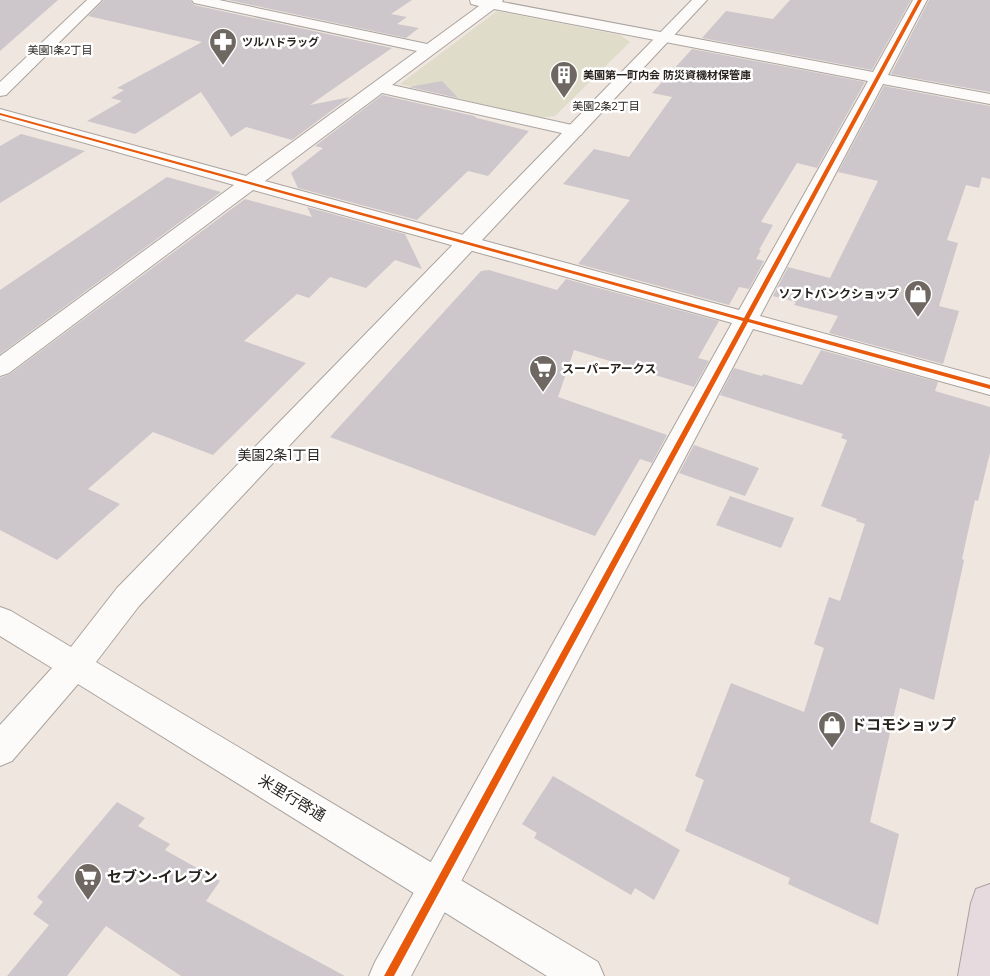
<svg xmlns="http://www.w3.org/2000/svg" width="990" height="976" font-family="Montserrat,'Noto Sans JP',sans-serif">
  <rect width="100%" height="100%" fill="#efe6df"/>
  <polygon fill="#dfdcca" points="497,11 620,35 630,42 555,116 540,118 400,84"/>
  <g fill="#cdc7cb">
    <polygon points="0,0 58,0 0,51"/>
    <polygon points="104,0 190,0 194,5 392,48 310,105 350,97 292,140 246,127 231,137 201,92 135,134 87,121 122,101 111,98 124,90 117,88 202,42 88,16"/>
    <polygon points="228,0 412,0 391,14 407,17 397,24 419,28 406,38"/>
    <polygon points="790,0 911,0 872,70 702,38 726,11 773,19"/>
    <polygon points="929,0 990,0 990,92 891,74"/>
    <polygon points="692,49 865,82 817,168 797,163 761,222 773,225 759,250 761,250 756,259 764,261 749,289 739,287 729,305 578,264 630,200 563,184 594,149 629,157 672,97 652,93"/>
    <polygon points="442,81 458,98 409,87"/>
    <polygon points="884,86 990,106 990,179 982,177 979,188 966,185 947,240 958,243 939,306 959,311 943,364 829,333 838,316 794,305 796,302 773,296 788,267 830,278 878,181 838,172"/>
    <polygon points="382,95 474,116 477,118 529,131 488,176 468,171 417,220 298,188 291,173 323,148 315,146"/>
    <polygon points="21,134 85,151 0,203 0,146"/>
    <polygon points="167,177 221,192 0,354 0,290"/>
    <polygon points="245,199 312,217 307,207 405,234 422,269 395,260 366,288 330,277 309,298 297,294 244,341 306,363 213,455 153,432 88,489 120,504 57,560 0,530 0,378 10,374"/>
    <polygon points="489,270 557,290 566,279 719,321 698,358 709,361 694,387 574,350 558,397 667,435 652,463 640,459 595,536 330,437 481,271"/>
    <polygon points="821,350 938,382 935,391 990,407 990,453 978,501 975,500 962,559 964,560 934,700 900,688 870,822 899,834 878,925 788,884 790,878 685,831 704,780 695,776 731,683 804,712 824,648 814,644 829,597 840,601 865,524 856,521 857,519 821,506 847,440 841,438 843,434 720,395 734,368 762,376 763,374 802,385"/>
    <polygon points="694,445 759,468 745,496 679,473"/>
    <polygon points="730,496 794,518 781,548 716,525"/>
    <polygon points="553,776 680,850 654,900 635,888 631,895 534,838 537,833 522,824"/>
    <polygon points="117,802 145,818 138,826 170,844 165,850 220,881 206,901 345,976 181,976 106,926 67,976 7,976 49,925 33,914 43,902 37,897"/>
  </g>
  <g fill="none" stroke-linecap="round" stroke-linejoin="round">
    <defs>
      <path id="minor" d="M192 0H219L427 44 479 6 471 4 470 0H503L502 2 873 72 913 0H927L888 75 990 94V104L883 84 760 316 990 379V395L753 329 411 976H369L375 962 732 323 253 190 9 373 0 376V356L234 185 0 119V109L246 176 417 51 199 4 194 3ZM494 9 868 81 739 310 265 181 382 93 575 136 581 135 584 131 581 127 392 85Z"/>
      <g id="tertiary">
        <polygon points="87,0 102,0 6,95 0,96 0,82"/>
        <polygon points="692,0 707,0 139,606 96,662 598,962 604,976 547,976 78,684 12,761 0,766 0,725 52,668 0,636 0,607 11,611 71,647 117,588"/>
      </g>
      <polygon id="trunk" points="990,884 990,976 958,976 971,903 976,889"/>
    </defs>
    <use href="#minor" stroke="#aaa39e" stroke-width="2"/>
    <use href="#tertiary" stroke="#aaa39e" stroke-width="2"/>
    <use href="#trunk" stroke="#b09fa1" stroke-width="2"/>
    <use href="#minor" fill="#fdfbfa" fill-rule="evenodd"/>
    <use href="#tertiary" fill="#fdfbfa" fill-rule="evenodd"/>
    <use href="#trunk" fill="#e6dade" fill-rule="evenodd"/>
    <defs>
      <polygon id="cycleway" points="918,0 922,0 749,319 990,385 990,389 748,322 394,976 384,976 743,321 0,115 0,113 744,318"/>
    </defs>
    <use href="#cycleway" stroke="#fff" stroke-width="3"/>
    <use href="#cycleway" fill="#e8590c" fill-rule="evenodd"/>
  </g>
  <defs>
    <symbol id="pharmacy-pin" viewBox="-11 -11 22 30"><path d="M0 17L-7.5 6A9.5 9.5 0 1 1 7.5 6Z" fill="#6e6762" stroke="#fff"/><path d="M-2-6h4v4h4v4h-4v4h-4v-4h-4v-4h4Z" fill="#fff"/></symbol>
    <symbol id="building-pin" viewBox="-11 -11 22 30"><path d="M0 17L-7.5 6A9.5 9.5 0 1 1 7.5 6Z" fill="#6e6762" stroke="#fff"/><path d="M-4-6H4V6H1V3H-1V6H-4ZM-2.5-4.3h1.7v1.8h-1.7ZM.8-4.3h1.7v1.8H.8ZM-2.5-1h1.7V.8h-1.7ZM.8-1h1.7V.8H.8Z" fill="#fff"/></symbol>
    <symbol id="shop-pin" viewBox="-11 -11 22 30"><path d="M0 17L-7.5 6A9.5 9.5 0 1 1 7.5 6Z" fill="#6e6762" stroke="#fff"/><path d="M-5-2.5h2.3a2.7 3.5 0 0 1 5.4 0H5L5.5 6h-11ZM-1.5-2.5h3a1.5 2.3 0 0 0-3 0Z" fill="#fff"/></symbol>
    <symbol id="supermarket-pin" viewBox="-11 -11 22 30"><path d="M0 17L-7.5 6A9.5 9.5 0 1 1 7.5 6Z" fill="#6e6762" stroke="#fff"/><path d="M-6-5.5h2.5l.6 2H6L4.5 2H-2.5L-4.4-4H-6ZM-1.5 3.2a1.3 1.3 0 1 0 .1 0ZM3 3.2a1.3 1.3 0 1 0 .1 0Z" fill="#fff"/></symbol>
  </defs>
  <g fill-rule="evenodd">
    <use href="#pharmacy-pin" x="207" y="26" width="32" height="43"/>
    <use href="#building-pin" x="548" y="59" width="32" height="43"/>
    <use href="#shop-pin" x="902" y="278" width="32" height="43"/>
    <use href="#supermarket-pin" x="527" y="353" width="32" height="43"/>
    <use href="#shop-pin" x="816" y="709" width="32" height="43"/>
    <use href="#supermarket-pin" x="72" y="861" width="32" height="43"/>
  </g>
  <g text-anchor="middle" stroke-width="5" stroke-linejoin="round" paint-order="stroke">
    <g font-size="11" font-weight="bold" fill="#29231f" stroke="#fff" text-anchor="start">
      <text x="242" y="46">ツルハドラッグ</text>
      <text x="583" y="79">美園第一町内会 防災資機材保管庫</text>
    </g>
    <g font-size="11" fill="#29231f" stroke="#fff">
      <text x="60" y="54">美園1条2丁目</text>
      <text x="606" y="110">美園2条2丁目</text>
    </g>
    <g font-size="12" font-weight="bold" fill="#29231f" stroke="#fff" text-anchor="end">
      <text x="899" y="298">ソフトバンクショップ</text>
      <text x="562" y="373" text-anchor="start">スーパーアークス</text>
    </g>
    <g font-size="14" fill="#29231f" stroke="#fff">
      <text x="279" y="460">美園2条1丁目</text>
    </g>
    <g font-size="15" font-weight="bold" fill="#29231f" stroke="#fff" text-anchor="start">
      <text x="851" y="730">ドコモショップ</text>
      <text x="107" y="882">セブン-イレブン</text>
    </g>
    <g font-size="15" fill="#29231f" stroke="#fff">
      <text transform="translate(292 798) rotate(31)" y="5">米里行啓通</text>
    </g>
  </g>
</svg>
